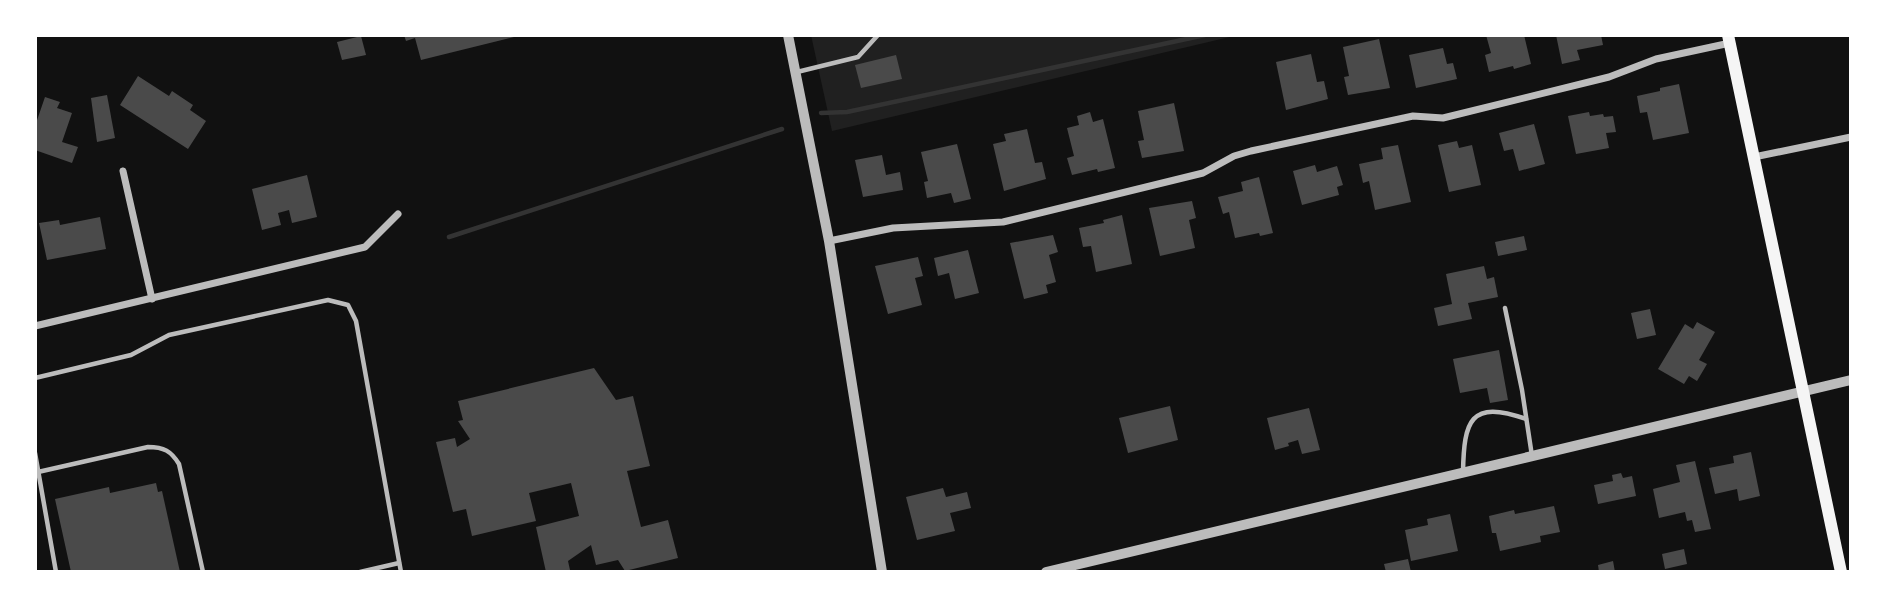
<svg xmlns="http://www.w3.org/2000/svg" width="1886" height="607" font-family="Manrope,sans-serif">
  <rect width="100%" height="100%" fill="#111"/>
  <polygon fill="#202020" points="811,35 1238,35 832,131"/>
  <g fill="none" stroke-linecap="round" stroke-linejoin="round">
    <g stroke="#333" stroke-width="4.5">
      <polyline points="821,113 847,112 1205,35"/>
      <polyline points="449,237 782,129"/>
    </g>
  </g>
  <g fill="#4a4a4a">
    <polygon points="404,35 518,35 518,36 421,60 415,38 406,41"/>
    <polygon points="1486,35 1524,35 1531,64 1514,69 1513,66 1489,72 1485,55 1491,53"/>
    <polygon points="1556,35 1601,35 1603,45 1577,50 1580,60 1562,64"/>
    <polygon points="361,36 366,55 342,60 337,42"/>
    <polygon points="1379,39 1390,88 1348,95 1344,77 1349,76 1343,47"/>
    <polygon points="1443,48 1447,64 1453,63 1457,79 1416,88 1409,55"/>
    <polygon points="1311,54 1317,82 1324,81 1328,99 1286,110 1276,62"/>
    <polygon points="896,55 902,79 861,88 855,65"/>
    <polygon points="138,76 169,96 172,91 193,105 190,110 206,121 188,149 120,105"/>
    <polygon points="1679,84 1689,133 1653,140 1647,112 1640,113 1637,96 1660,91 1660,88"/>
    <polygon points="107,95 115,138 97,142 91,98"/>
    <polygon points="45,97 60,102 57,108 72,113 62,142 78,147 72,163 35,150 35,126"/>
    <polygon points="1174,103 1184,151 1142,158 1138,141 1144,140 1138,111"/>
    <polygon points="1090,112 1093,122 1103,119 1115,168 1098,172 1097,169 1072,175 1067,158 1074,156 1067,128 1079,125 1077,116"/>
    <polygon points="1589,112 1590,116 1603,114 1604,117 1613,116 1616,132 1606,133 1609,148 1576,154 1568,116"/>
    <polygon points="1534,124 1545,164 1519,171 1513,149 1504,151 1499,133"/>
    <polygon points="1027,129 1035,163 1042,162 1046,179 1004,191 993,144 1006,141 1004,134"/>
    <polygon points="1457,141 1459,148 1472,145 1481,185 1449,192 1438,145"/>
    <polygon points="957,144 971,199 954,203 951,193 927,198 924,182 928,181 921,152"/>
    <polygon points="1398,145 1411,202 1375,210 1369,181 1363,183 1359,164 1383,159 1381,148"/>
    <polygon points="882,155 886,175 900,172 903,190 863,197 855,160"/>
    <polygon points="1315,165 1317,172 1337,166 1343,185 1337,187 1339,195 1302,205 1293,171"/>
    <polygon points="307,175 317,217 292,223 289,210 278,213 281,225 262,230 252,189"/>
    <polygon points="1259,177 1273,233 1260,236 1259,233 1235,238 1229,212 1223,214 1218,197 1243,191 1241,182"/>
    <polygon points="1192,201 1196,218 1189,220 1195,248 1160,256 1149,208"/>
    <polygon points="1122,215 1132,264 1096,272 1091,246 1083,247 1079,228 1104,223 1103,220"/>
    <polygon points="100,217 106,249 47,260 39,223 59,220 60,225"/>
    <polygon points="1053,235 1058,252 1049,255 1056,282 1046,285 1048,293 1024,299 1010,243"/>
    <polygon points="1524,236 1527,250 1498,256 1495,242"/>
    <polygon points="968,250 979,293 955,299 949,273 938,276 934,258"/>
    <polygon points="918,257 923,276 915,278 922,305 888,314 875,266"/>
    <polygon points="1484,266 1487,279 1494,277 1498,297 1468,303 1472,319 1438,326 1434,308 1452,304 1446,274"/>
    <polygon points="1650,309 1656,335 1637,339 1631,313"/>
    <polygon points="1697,322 1715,332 1699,360 1707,364 1697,381 1689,376 1684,384 1658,369 1685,324 1693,329"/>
    <polygon points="1499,350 1508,400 1490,403 1487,388 1460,393 1453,359"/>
    <polygon points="594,368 616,400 633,396 650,466 627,471 641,527 668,520 678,558 625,571 618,560 596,565 591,545 568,561 570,570 546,572 536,527 579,516 571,483 529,493 536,521 472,536 466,509 453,512 436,442 455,438 457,447 470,439 458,421 463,420 458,401"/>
    <polygon points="1170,406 1178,440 1128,453 1119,418"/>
    <polygon points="1309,408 1320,450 1302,454 1298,440 1288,443 1289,446 1275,450 1267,418"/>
    <polygon points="1751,452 1760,496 1739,501 1737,489 1715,494 1709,468 1734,463 1733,456"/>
    <polygon points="1695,461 1711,529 1695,532 1692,520 1687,521 1685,512 1659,518 1653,489 1680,482 1676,465"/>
    <polygon points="1621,473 1623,478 1632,476 1636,496 1598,504 1594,485 1613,481 1612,475"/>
    <polygon points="156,483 158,492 162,491 180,572 71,572 55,499 109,487 110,493"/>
    <polygon points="943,488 946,497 967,492 971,508 950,513 955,531 917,540 906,497"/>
    <polygon points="1554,506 1560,532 1540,536 1541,542 1500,551 1496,533 1492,533 1489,516 1514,510 1515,514"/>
    <polygon points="1450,514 1458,551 1411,561 1405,530 1428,525 1427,519"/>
    <polygon points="1684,549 1687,564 1665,569 1662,554"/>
    <polygon points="1408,559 1411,572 1386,572 1384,564"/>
    <polygon points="1613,561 1615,572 1599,572 1598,565"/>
  </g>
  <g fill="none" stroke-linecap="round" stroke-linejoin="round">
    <g stroke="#bcbcbc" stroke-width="4.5">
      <polyline points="797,72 858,57 878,35"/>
      <polyline points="1505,308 1522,390 1532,456"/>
      <polyline points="35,378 131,355 169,335 328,300 348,305 356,321 401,572"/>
      <polyline points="35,453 56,572"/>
      <path d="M38 472 148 447C164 447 171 451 179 464L203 572"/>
      <path d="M1463 472C1464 421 1470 399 1526 419"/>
      <polyline points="360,572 399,563"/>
    </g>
    <g stroke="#bcbcbc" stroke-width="7">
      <polyline points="1754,157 1851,137"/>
      <polyline points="123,171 152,299"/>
      <polyline points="829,241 893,228 1003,222 1203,173 1234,156 1251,151 1413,116 1443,118 1609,77 1656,59 1730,43"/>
      <polyline points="35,326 365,247 398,214"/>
    </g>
    <g stroke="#bcbcbc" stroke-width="10">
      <polyline points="788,35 829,241 882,572"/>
      <polyline points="1046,572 1851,380"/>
    </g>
    <polyline stroke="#f5f5f5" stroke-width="12" points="1728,35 1841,572"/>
  </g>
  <rect width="1886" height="607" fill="none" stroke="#ffffff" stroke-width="74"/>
</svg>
